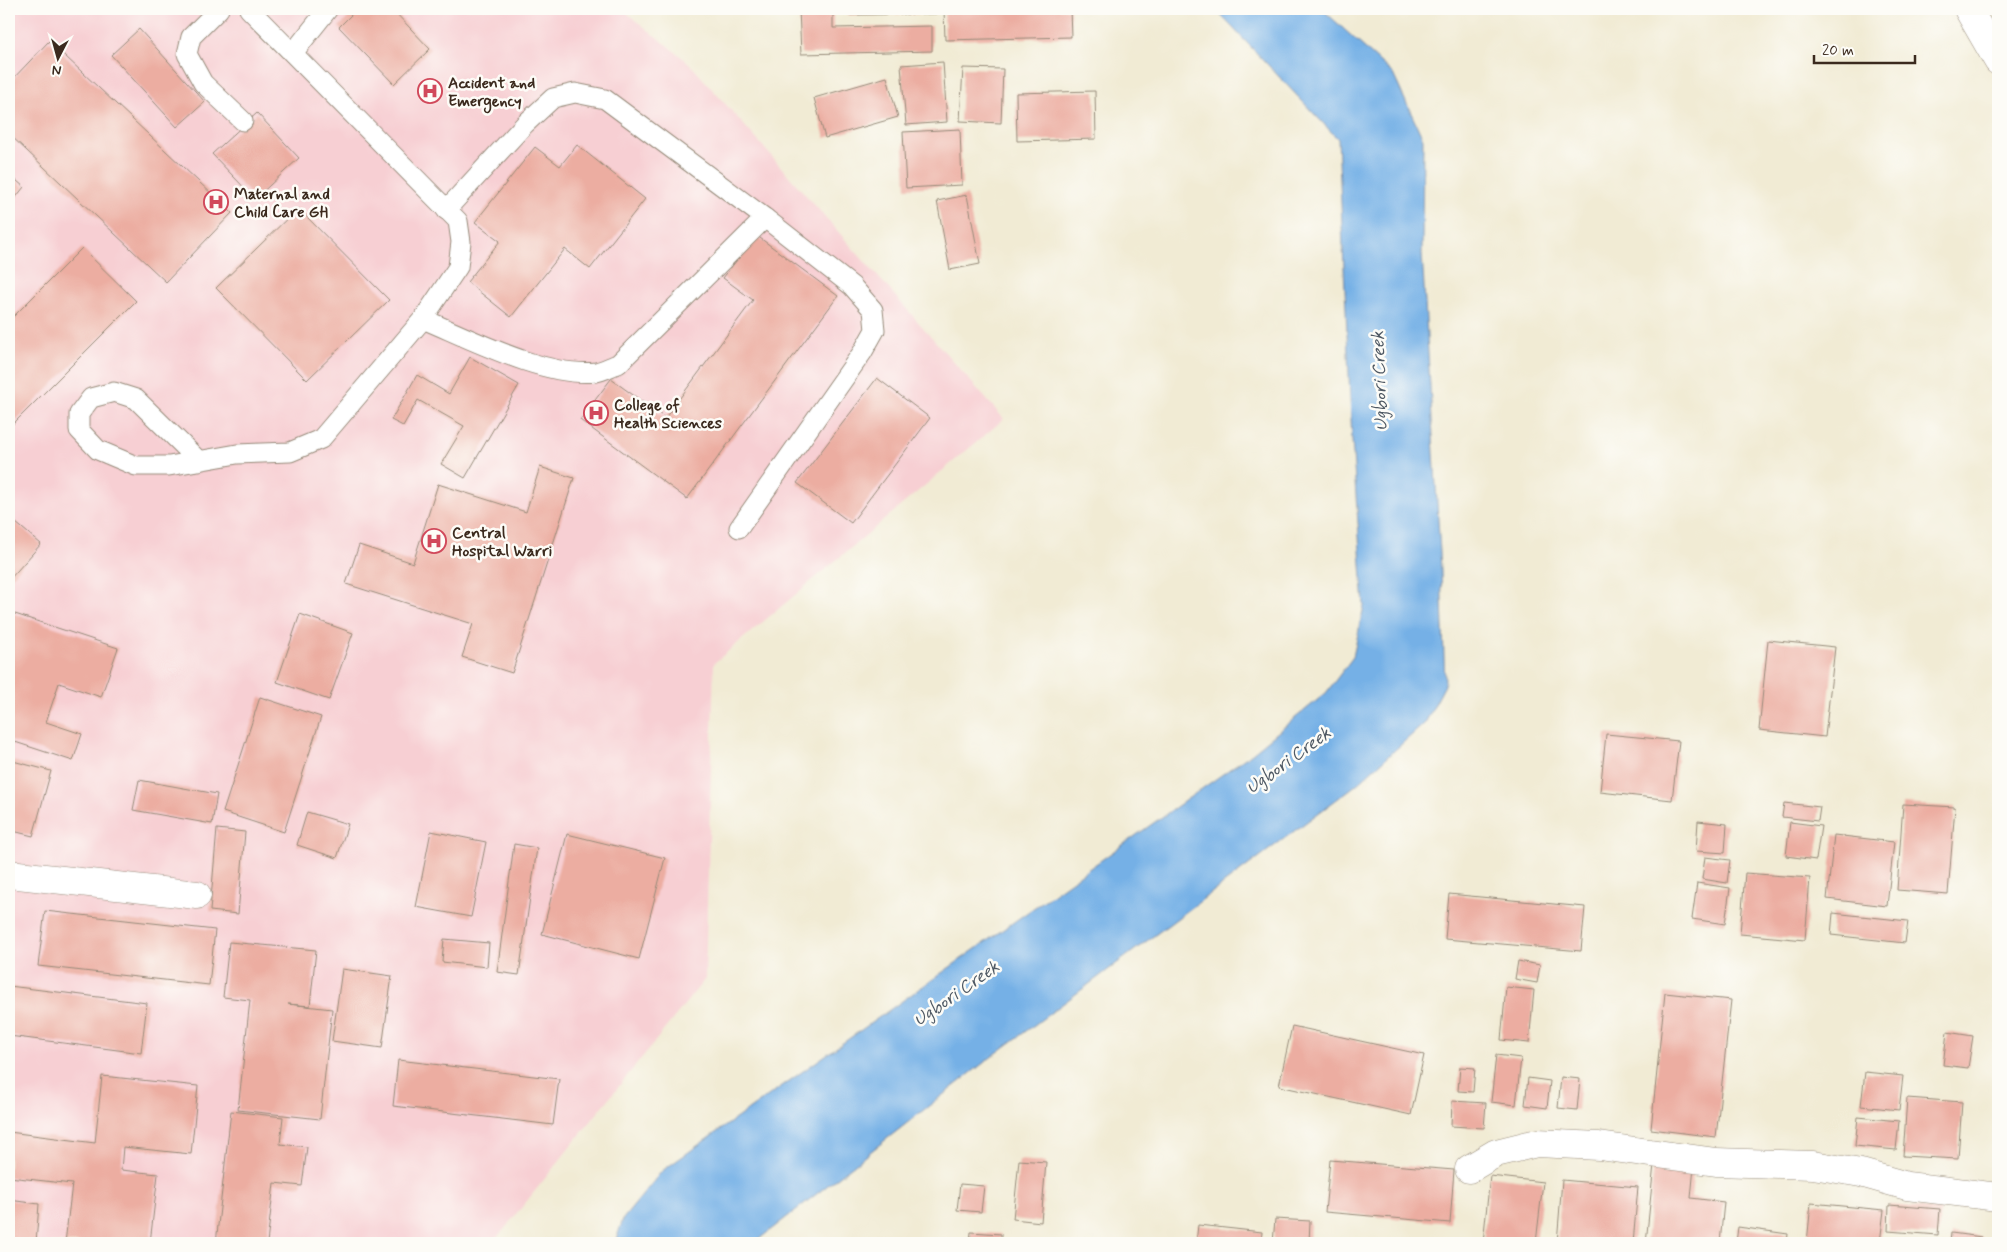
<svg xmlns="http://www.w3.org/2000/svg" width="2007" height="1252" font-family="Mynerve,sans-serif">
  <rect width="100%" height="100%" fill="#fdfcf7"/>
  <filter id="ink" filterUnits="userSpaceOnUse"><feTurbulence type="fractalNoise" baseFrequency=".02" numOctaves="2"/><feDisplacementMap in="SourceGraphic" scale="10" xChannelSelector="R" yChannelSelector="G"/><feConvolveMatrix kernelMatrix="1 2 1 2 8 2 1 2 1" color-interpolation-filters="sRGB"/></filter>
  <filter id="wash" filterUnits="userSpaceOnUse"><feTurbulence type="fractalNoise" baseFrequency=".0096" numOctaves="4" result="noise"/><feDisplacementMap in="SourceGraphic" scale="20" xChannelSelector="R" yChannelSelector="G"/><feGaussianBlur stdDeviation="1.12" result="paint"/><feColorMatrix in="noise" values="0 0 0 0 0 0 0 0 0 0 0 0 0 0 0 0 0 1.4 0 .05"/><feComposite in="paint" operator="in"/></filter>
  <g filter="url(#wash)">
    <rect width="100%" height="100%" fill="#f1ebd4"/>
    <polygon fill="#f7cfd3" points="9,9 622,9 689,63 1004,419 714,663 705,979 502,1232 491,1243 9,1243"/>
    <polygon fill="#75b0e6" stroke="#586d82" points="1215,9 1322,9 1393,74 1423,139 1422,253 1441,569 1445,685 1425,723 1356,785 990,1058 754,1243 615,1243 623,1219 662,1171 1251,754 1326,693 1353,657 1364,606 1352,440 1338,139"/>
    <g id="blocks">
      <g fill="#ecada1">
        <polygon points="357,9 392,9 430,49 394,84 339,27"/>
        <polygon points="799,9 833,9 833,28 932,26 932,51 801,54"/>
        <polygon points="847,9 936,9 936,14 847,15"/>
        <polygon points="944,9 1070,9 1071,37 945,40"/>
        <polygon points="139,29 205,102 177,127 111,55"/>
        <polygon points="49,41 232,213 166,282 9,134 9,83"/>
        <polygon points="943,62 947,122 906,125 901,65"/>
        <polygon points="963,68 1003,69 1001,123 960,121"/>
        <polygon points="887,77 898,117 825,138 814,98"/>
        <polygon points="1095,91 1096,139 1017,141 1016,93"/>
        <polygon points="257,113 299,158 255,199 212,154"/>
        <polygon points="960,129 962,185 906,188 903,132"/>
        <polygon points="577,145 645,199 590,269 565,249 511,317 467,282 500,241 475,222 535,147 560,166"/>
        <polygon points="9,174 24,187 9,206"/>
        <polygon points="967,195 980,264 950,270 937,201"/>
        <polygon points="298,208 389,300 307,380 216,288"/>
        <polygon points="756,235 838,296 687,499 580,420 611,379 665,418 753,300 723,278"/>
        <polygon points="82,248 136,301 9,428 9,321"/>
        <polygon points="470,357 519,385 465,478 441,464 464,426 418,400 403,426 391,420 417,375 449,394"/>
        <polygon points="877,378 930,418 851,523 797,483"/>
        <polygon points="540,467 574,478 512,673 462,657 473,624 346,584 359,545 413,563 438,484 526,512"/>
        <polygon points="9,517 41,544 9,580"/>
        <polygon points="9,612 118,648 101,697 59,683 46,722 82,734 73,761 9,740"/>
        <polygon points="300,614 353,633 329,700 277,682"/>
        <polygon points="1768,640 1835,647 1825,737 1759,730"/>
        <polygon points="260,697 321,717 284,832 223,812"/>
        <polygon points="1606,734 1679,741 1672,800 1600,792"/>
        <polygon points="9,760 51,771 33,836 9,830"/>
        <polygon points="139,780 217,794 212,824 133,810"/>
        <polygon points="1784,803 1820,807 1818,821 1782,817"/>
        <polygon points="1903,804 1955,807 1948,894 1897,890"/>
        <polygon points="307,812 348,824 337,858 297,845"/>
        <polygon points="1698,821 1727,824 1725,853 1696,851"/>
        <polygon points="1790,822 1821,826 1816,860 1786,856"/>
        <polygon points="217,829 245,832 238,914 210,911"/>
        <polygon points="431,831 486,842 471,917 416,907"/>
        <polygon points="567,834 665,858 639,959 542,934"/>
        <polygon points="1834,835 1894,842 1887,906 1827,899"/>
        <polygon points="514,844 537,848 519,975 497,972"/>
        <polygon points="1705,857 1730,860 1727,883 1702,879"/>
        <polygon points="1745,873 1810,878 1805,940 1740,934"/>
        <polygon points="1697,883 1730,888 1725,924 1692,919"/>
        <polygon points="1449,894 1585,907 1581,951 1445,939"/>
        <polygon points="45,911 215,930 209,985 38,966"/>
        <polygon points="1833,913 1908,921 1905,943 1831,935"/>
        <polygon points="444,939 489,943 487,967 442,962"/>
        <polygon points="229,942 316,950 310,1006 288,1004 332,1009 320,1119 238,1110 250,1000 223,997"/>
        <polygon points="1518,961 1540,965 1537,983 1515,979"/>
        <polygon points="342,969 392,976 382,1048 332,1041"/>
        <polygon points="9,986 147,1003 141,1053 9,1036"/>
        <polygon points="1506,987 1534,990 1529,1043 1501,1040"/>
        <polygon points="1665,993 1731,1000 1716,1137 1651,1129"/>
        <polygon points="1292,1026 1424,1055 1411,1115 1279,1086"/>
        <polygon points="1947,1032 1973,1036 1968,1068 1943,1065"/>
        <polygon points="1496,1055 1521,1058 1516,1105 1491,1102"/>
        <polygon points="398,1060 559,1079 553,1125 393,1106"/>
        <polygon points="1460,1067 1475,1068 1473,1092 1458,1091"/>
        <polygon points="1865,1072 1903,1076 1899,1110 1861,1106"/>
        <polygon points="102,1076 198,1086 191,1154 123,1147 121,1170 158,1174 150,1243 65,1243 72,1184 9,1177 9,1132 95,1143"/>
        <polygon points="1561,1077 1580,1079 1577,1110 1558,1108"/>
        <polygon points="1528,1078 1550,1081 1547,1108 1525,1105"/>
        <polygon points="1907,1098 1962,1102 1958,1159 1903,1156"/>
        <polygon points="1452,1101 1486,1103 1484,1128 1451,1126"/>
        <polygon points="231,1111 283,1117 280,1144 307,1147 302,1186 274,1183 267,1243 216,1243"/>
        <polygon points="1858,1117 1899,1121 1896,1150 1855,1146"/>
        <polygon points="1019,1160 1046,1162 1041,1222 1013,1219"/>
        <polygon points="1330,1160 1454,1170 1450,1223 1325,1212"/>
        <polygon points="1654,1164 1694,1167 1691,1198 1724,1202 1720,1243 1646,1243"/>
        <polygon points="1490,1176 1543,1182 1536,1243 1483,1243"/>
        <polygon points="1562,1180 1638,1187 1633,1243 1557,1243"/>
        <polygon points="960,1184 984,1186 981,1212 957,1210"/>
        <polygon points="9,1200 39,1204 36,1243 9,1243"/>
        <polygon points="1811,1203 1884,1210 1880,1243 1807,1243"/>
        <polygon points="1889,1205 1940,1209 1938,1235 1888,1231"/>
        <polygon points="1275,1219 1310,1221 1309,1243 1273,1243"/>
        <polygon points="1198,1225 1262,1232 1261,1243 1196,1243"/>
        <polygon points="1738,1227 1788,1234 1787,1243 1736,1243"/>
        <polygon points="971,1232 1001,1234 1001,1243 970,1243"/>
        <polygon points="1951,1233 1982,1237 1981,1243 1950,1243"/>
      </g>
    </g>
  </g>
  <g filter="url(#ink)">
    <use href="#blocks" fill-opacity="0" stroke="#968a79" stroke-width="1"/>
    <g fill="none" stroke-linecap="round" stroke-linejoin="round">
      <defs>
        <g id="lane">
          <polyline points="219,9 191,37 187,54 203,83 243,121"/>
          <polyline points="293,53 328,9"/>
          <polyline points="446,210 525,124 553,98 575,93 605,99 765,218 852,286 873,310 875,330 862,353 739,528"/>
          <path d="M423 319C471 339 546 378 596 372 603 371 611 366 618 364L765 218"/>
          <polyline points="199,461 136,399 114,392 91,398 79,414 79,430 98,450 136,466 169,466 237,454 290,452 321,439 423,319 458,267 461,242 458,221 249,9"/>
        </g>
        <g id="street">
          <polyline points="9,874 197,895"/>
          <polyline points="1469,1169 1496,1153 1537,1143 1599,1146 1716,1162 1813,1165 1861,1173 1907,1186 1998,1197"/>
        </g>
        <polyline id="primary" points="1968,9 1998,61"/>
      </defs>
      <use href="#lane" stroke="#968a79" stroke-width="21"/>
      <use href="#street" stroke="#968a79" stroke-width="29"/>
      <use href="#primary" stroke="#968a79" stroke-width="29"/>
      <use href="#lane" stroke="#fff" stroke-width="19"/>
      <use href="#street" stroke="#fff" stroke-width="28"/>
      <use href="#primary" stroke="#fff" stroke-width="28"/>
    </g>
  </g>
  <defs>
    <symbol id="hospital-ring" viewBox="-11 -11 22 22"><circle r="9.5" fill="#fdfcf7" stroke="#d1495b" stroke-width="1.5"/><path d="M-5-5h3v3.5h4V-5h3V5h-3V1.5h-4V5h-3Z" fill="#d1495b"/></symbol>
  </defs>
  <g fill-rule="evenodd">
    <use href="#hospital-ring" x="416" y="77" width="28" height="28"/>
    <use href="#hospital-ring" x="202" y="188" width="28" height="28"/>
    <use href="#hospital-ring" x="582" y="399" width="28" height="28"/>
    <use href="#hospital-ring" x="420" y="527" width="28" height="28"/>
  </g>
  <g text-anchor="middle" stroke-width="5" stroke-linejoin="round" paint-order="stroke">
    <g font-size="16" font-weight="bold" fill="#3b2a1e" stroke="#fdfcf7" text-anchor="start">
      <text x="448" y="88">Accident and<tspan x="448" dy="18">Emergency</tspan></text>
      <text x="234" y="199">Maternal and<tspan x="234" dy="18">Child Care GH</tspan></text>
      <text x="614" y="410">College of<tspan x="614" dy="18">Health Sciences</tspan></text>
      <text x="452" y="538">Central<tspan x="452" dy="18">Hospital Warri</tspan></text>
    </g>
    <g font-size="18" font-style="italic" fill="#4f5964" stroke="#fdfcf7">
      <text transform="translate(1379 381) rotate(-92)" y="6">Ugbori Creek</text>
      <text transform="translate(1288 760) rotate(-36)" y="6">Ugbori Creek</text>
      <text transform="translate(956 993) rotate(-35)" y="6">Ugbori Creek</text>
    </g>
  </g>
  <rect width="2007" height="1252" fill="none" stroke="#fdfcf7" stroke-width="30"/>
  <g transform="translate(58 58) rotate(186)" stroke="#fdfcf7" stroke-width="4" paint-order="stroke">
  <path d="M0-4L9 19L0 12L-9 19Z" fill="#3b2a1e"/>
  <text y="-8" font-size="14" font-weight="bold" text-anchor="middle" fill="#3b2a1e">N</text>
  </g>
  <path d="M1814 55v8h101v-8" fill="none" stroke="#3b2a1e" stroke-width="2.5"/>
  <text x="1822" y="55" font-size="15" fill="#3b2a1e" stroke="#fdfcf7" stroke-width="4" paint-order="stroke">20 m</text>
</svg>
